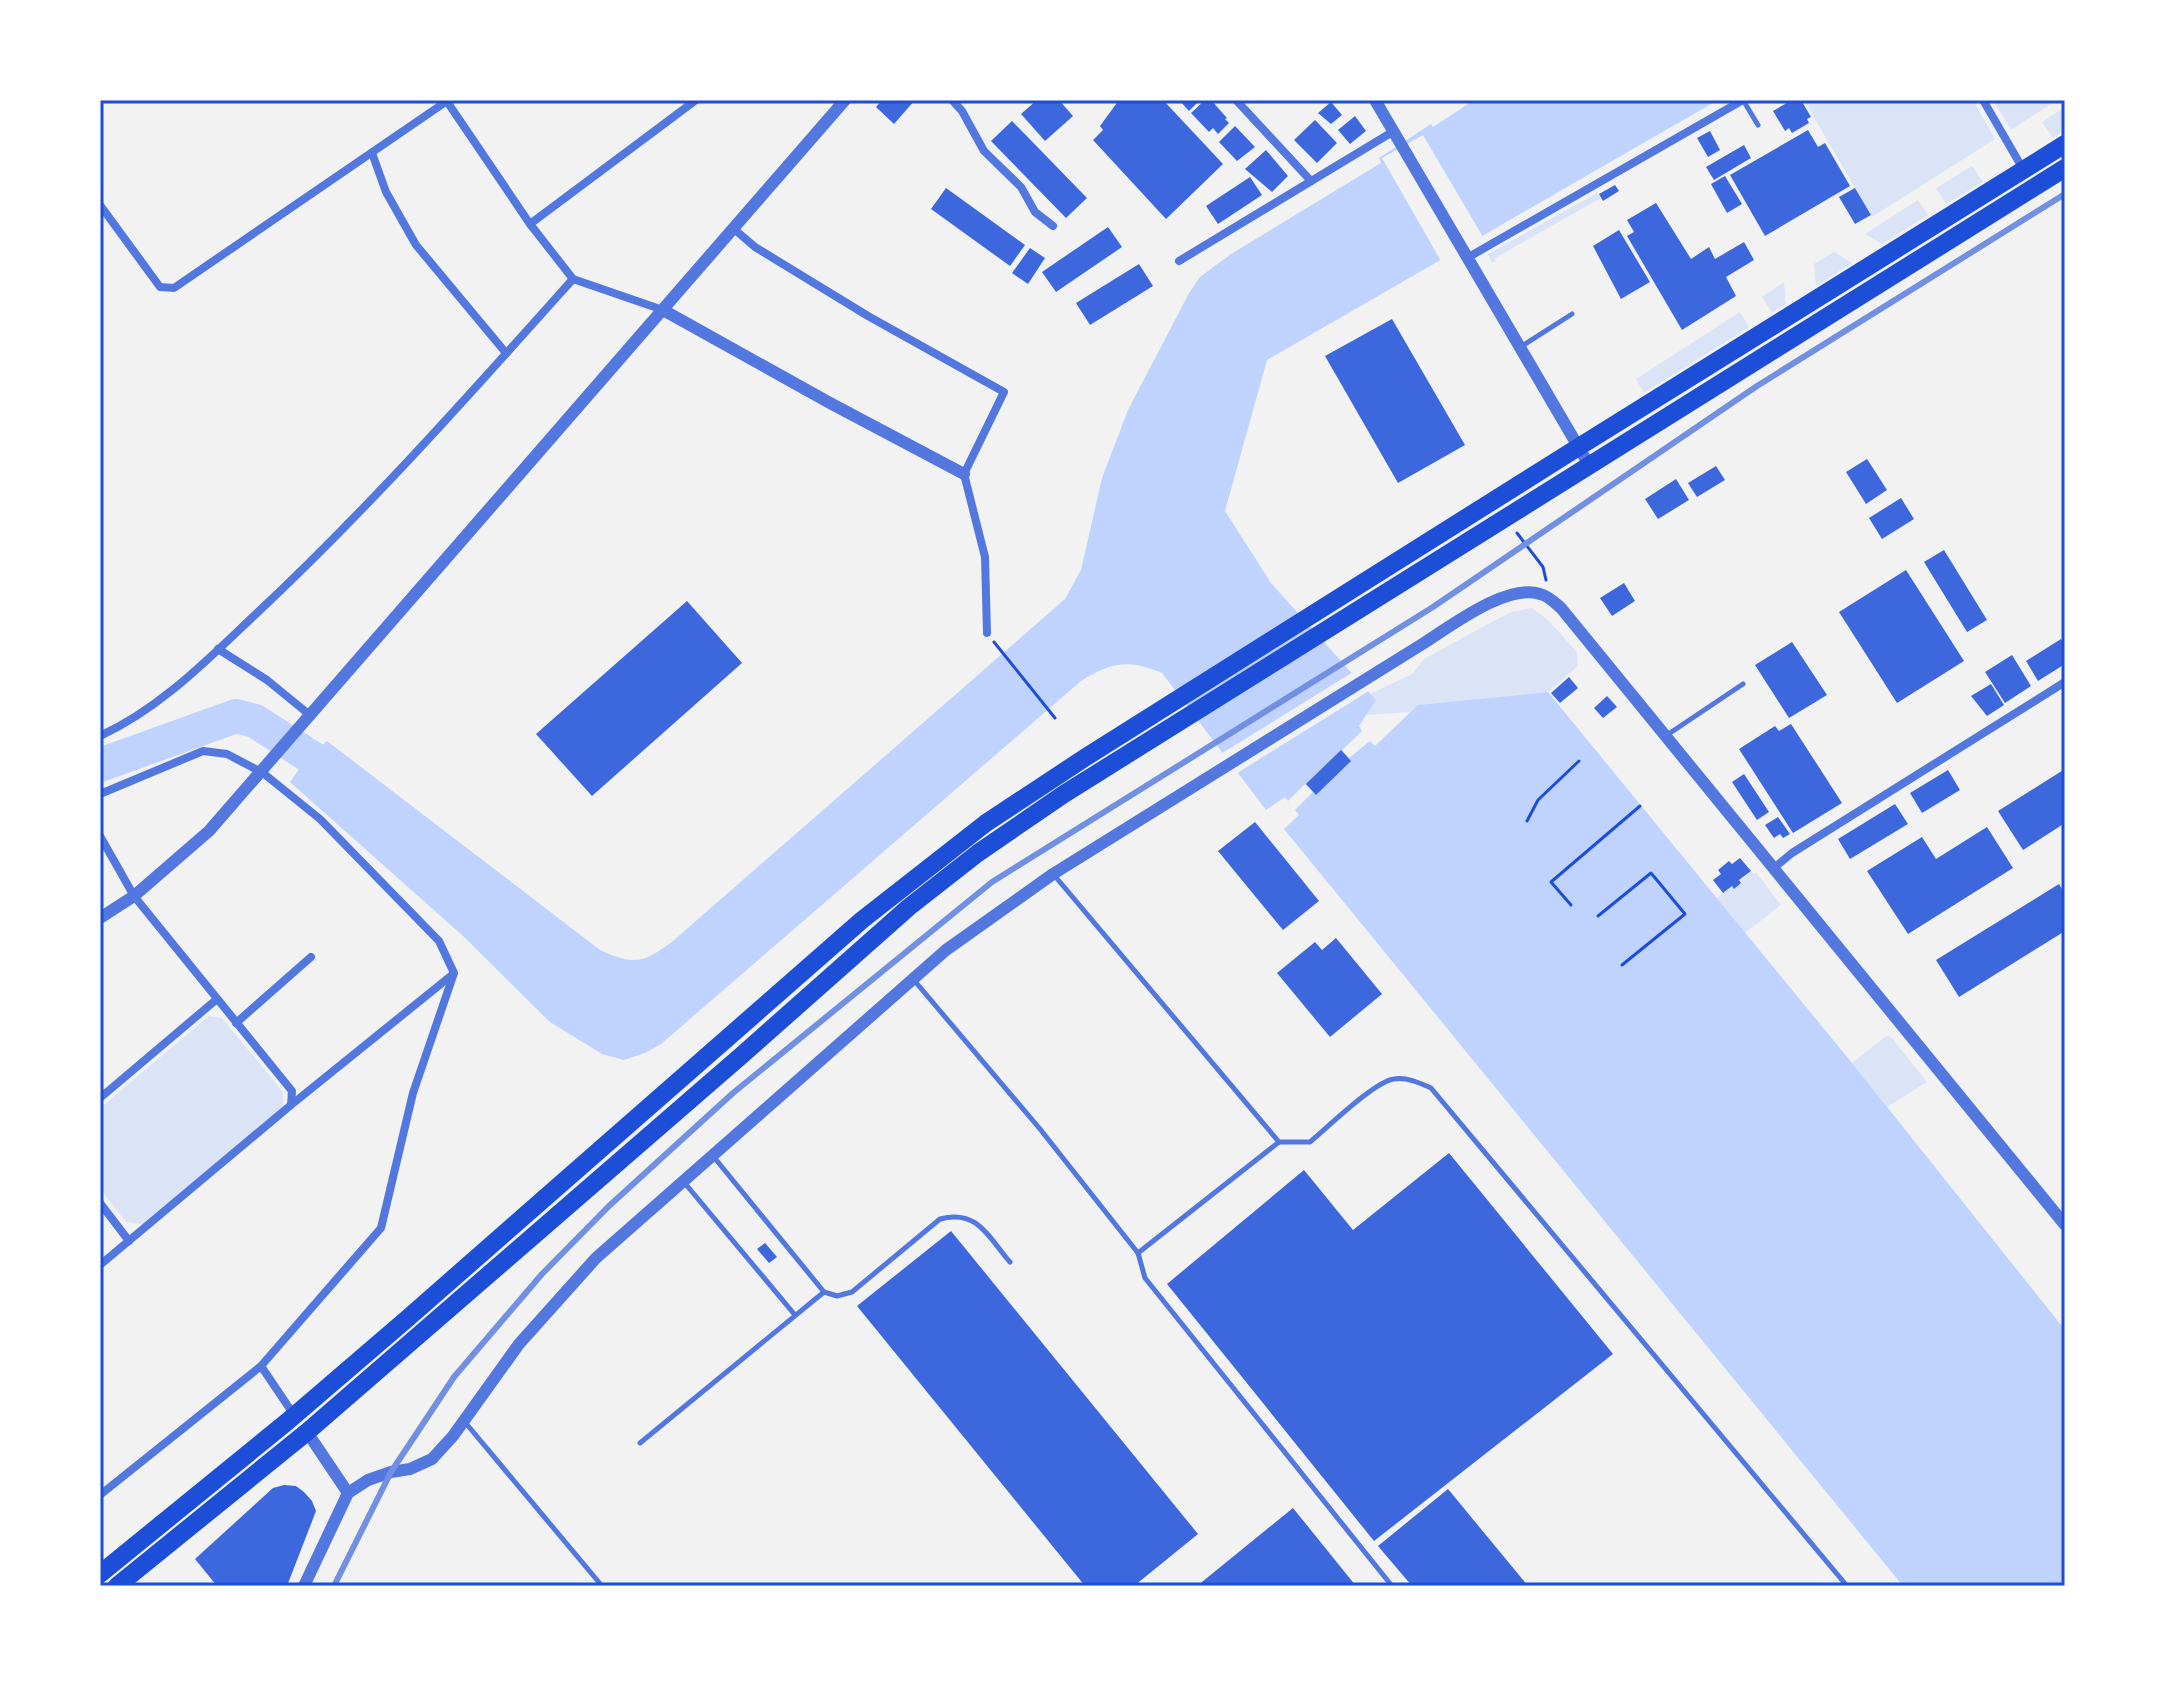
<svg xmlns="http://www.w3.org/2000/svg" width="2165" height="1686" font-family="'Public Sans',sans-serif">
  <rect width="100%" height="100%" fill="#f2f2f2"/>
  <g fill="#dbe4f7">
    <polygon points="1804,100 1973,100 1995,139 1872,217"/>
    <polygon points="1993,100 2057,100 2011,130"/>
    <polygon points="2065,107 2065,130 2053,138 2042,122"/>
    <polygon points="1972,166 1983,182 1946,204 1936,188"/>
    <polygon points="1597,193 1601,198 1495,258 1496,261 1492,263 1488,254"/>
    <polygon points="1918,200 1928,215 1882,244 1865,234"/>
    <polygon points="1834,252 1852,263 1816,286 1814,264"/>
    <polygon points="1784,282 1786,304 1772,313 1762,297"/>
    <polygon points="1740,312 1749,327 1644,393 1636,379"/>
    <polygon points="1532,608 1549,621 1577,652 1578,666 1548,692 1419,705 1410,712 1366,715 1376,700 1370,694 1412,674 1424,659 1488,624 1511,612"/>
    <polygon points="1751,871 1754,874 1756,872 1781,905 1745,933 1717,898 1732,886 1735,888"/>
    <polygon points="209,1016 222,1018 283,1092 283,1108 142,1224 126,1222 100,1189 100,1108"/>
    <polygon points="1886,1036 1890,1036 1927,1082 1887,1107 1852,1063"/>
  </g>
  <path fill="#bfd3fe" d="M1474 100H1718L1267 360 1225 511 1271 583 1376 700 1359 726 1362 731 1342 750 1349 758 1370 741 1375 746 1418 705 1548 692 1852 1063 2065 1330V1586H1903L1284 829 1299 815 1295 810 1313 792 1305 784 1288 801 1285 797 1266 810 1162 673C1129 659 1112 662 1081 681L661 1044 645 1053 624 1060 602 1054 550 1022 463 936 290 782 304 762 327 741 600 950C635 966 643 963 673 941L1065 599 1081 570 1102 478 1128 410 1189 293 1200 277 1231 254 1381 163 1379 158 1431 124 1433 127Z"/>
  <g fill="#f2f2f2">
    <polygon points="1423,135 1483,237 1441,261 1382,158"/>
    <polygon points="1353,672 1369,691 1234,775 1219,755"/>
  </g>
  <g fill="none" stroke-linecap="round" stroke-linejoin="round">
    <polyline stroke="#bfd3fe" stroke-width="34" points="100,765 236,716 255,721 320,763"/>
  </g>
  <g fill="#3d67dc">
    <polygon points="882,100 915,100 894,124 876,107"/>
    <polygon points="1037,100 1059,100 1073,116 1045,141 1021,114"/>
    <polygon points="1119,100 1163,100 1223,164 1166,219 1093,140 1103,130 1100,126"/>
    <polygon points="1179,100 1200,100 1189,111"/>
    <polygon points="1205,100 1211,100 1227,118 1225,119 1229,123 1218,134 1213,128 1209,132 1191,113"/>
    <polygon points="1792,100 1801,100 1811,117 1807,119 1809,123 1792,133 1789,128 1785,131 1773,111"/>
    <polygon points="1331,102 1342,115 1331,124 1318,113"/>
    <polygon points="1355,116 1366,131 1350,144 1338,130"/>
    <polygon points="1315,120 1337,143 1317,163 1294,140"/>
    <polygon points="1012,121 1087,198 1066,218 991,141"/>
    <polygon points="1235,126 1255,147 1237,161 1219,142"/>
    <polygon points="1808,130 1818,147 1825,143 1850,186 1765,236 1730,175"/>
    <polygon points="1710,131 1720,150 1708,157 1697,138"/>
    <polygon points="1744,145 1751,158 1714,180 1706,167"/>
    <polygon points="1266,150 1288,176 1272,192 1245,169"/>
    <polygon points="1725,176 1742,204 1727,213 1711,184"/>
    <polygon points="1250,177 1262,195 1218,224 1206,206"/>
    <polygon points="1615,185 1619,191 1603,201 1599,194"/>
    <polygon points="946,188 1025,245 1010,266 931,209"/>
    <polygon points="1855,188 1871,215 1855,224 1839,197"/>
    <polygon points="1656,203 1691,259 1709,247 1715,259 1744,242 1754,260 1726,277 1736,296 1682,330 1627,236 1634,232 1627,220"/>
    <polygon points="1108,227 1122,247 1056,292 1042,272"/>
    <polygon points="1619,230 1650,282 1621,299 1593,246"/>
    <polygon points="1030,248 1045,258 1028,284 1012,273"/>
    <polygon points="1139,264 1153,286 1090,325 1076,303"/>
    <polygon points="1392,319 1465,445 1398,483 1325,356"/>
    <polygon points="1867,459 1887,490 1866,504 1846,472"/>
    <polygon points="1716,466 1725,480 1697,497 1688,483"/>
    <polygon points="1676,479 1689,500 1658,519 1645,499"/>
    <polygon points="1901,498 1914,519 1882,539 1869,518"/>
    <polygon points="1944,550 1987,620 1967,632 1924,562"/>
    <polygon points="1906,570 1964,661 1897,703 1839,612"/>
    <polygon points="1624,583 1635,601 1612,616 1600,598"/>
    <polygon points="687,601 742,663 592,796 536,734"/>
    <polygon points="2061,639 2065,645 2065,664 2038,681 2026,661"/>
    <polygon points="1792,642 1827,695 1789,718 1755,665"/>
    <polygon points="2012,655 2031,686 2005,703 1985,672"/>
    <polygon points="1569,677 1578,688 1560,703 1551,693"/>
    <polygon points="1991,684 2004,705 1987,716 1971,696"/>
    <polygon points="1607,696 1617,707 1603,718 1594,708"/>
    <polygon points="1791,724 1842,803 1793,833 1739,749 1775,726 1779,731"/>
    <polygon points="1341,750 1351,761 1316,795 1306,784"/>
    <polygon points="2065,769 2065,823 2023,850 1998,811"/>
    <polygon points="1948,770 1960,790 1922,813 1910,793"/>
    <polygon points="1744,774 1769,812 1757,820 1732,782"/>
    <polygon points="1895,804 1908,824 1850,859 1838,839"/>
    <polygon points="1778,817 1790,834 1783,838 1780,834 1774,838 1765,825"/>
    <polygon points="1255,822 1319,901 1283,930 1218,851"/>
    <polygon points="1987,827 2013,868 1908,934 1867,871 1922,837 1936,859"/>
    <polygon points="1740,858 1751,871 1739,880 1741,883 1734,889 1732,886 1723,893 1713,880 1721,874 1718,870 1729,861 1732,864"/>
    <polygon points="2059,884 2065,894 2065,931 1959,997 1936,960"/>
    <polygon points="1336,938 1382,994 1330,1037 1277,973 1315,942 1322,950"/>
    <polygon points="1449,1153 1613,1354 1374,1541 1167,1284 1304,1170 1353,1230"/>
    <polygon points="951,1231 1198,1534 1134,1586 1085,1586 857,1306"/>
    <polygon points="765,1243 777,1257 769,1263 757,1249"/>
    <polygon points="284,1485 296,1486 304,1492 312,1501 316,1511 287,1586 217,1586 195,1559 273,1488"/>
    <polygon points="1448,1489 1528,1586 1412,1586 1378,1546"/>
    <polygon points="1293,1508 1356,1586 1197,1586"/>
  </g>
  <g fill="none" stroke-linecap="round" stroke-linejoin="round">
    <g stroke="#1d4ed8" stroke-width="3">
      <polyline points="1517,533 1543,567 1546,580"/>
      <polyline points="994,642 1055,718"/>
      <polyline points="1527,821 1538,800 1579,761"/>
      <polyline points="1571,905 1551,882 1640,806"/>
      <polyline points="1598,916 1651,873 1685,914 1622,965"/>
    </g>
    <g stroke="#5277de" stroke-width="5">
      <polyline points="1743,100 1758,125"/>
      <polyline points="1522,346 1572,314"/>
      <polyline points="1667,735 1743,684"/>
      <polyline points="1054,875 1279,1142"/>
      <polyline points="913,979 1040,1129 1138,1253 1145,1278 1392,1586"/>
      <polyline points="713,1156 824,1292"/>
      <polyline points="683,1181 795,1315"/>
      <path d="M1138 1253 1279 1142H1310C1327 1128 1375 1081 1394 1079 1407 1077 1420 1083 1431 1088L1847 1586"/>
      <polyline points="464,1421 602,1586"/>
      <path d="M640 1443 824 1292 837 1296 852 1292 940 1219C978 1209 988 1237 1010 1262"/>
    </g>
    <g stroke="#5277de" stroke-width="8">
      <polyline points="446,100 530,224 573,279 663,310"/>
      <polyline points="952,100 962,111 984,151 1021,187 1035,212 1053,226"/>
      <polyline points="1236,100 1311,181"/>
      <polyline points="1983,100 2023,169"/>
      <polyline points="372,153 386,192 416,245 506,353"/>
      <polyline points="100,205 160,287 174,288 447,101"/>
      <polyline points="530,224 696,100"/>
      <polyline points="734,229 755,247 868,316 1004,392 964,474 985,557 987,633"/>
      <polyline points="1467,258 1743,100"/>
      <polyline points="1179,261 1394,131"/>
      <polyline points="218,649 267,680 311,716"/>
      <path d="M100 736C161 708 208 659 257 613 369 508 471 393 573 279"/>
      <polyline points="100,794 203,751 227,754 263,773 320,819 439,941 454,973 413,1093 381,1228 261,1366 100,1495"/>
      <polyline points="100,836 134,896 292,1091 291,1105 100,1265"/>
      <polyline points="1774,868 1792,853 2065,682"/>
      <polyline points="236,1023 311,957"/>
      <polyline points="100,1098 217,999"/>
      <polyline points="291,1105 452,975"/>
      <polyline points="100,1203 129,1241"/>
      <polyline points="261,1366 294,1415"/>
    </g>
    <g stroke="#5277de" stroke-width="12">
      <polyline points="1375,100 1589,465"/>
      <polyline points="663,310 830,403 964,474"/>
      <polyline points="100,918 134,896 209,831 845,100"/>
      <polyline points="307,1432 348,1493"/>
      <path d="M304 1586 348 1493 368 1480 391 1472 410 1469 432 1459 453 1436 519 1344 596 1258 946 950 1053 874 1424 643C1451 626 1507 583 1540 594 1549 596 1555 603 1561 608L2065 1225"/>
    </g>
    <g stroke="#1d4ed8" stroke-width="18">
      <polyline points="100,1574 288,1421 408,1318 862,920 986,823 1086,757 1577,448 2065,144"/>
      <polyline points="117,1586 307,1432 742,1055 909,907 978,853 1064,794 2065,168"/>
    </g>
    <polyline stroke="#7290e2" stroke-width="6" points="334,1586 391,1472 454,1377 542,1274 609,1206 733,1093 992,882 1433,607 1757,386 2065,194"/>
  </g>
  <rect width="2165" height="1686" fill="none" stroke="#ffffff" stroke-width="204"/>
  <rect x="102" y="102" width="1961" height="1482" fill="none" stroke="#1d4ed8" stroke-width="3"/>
</svg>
